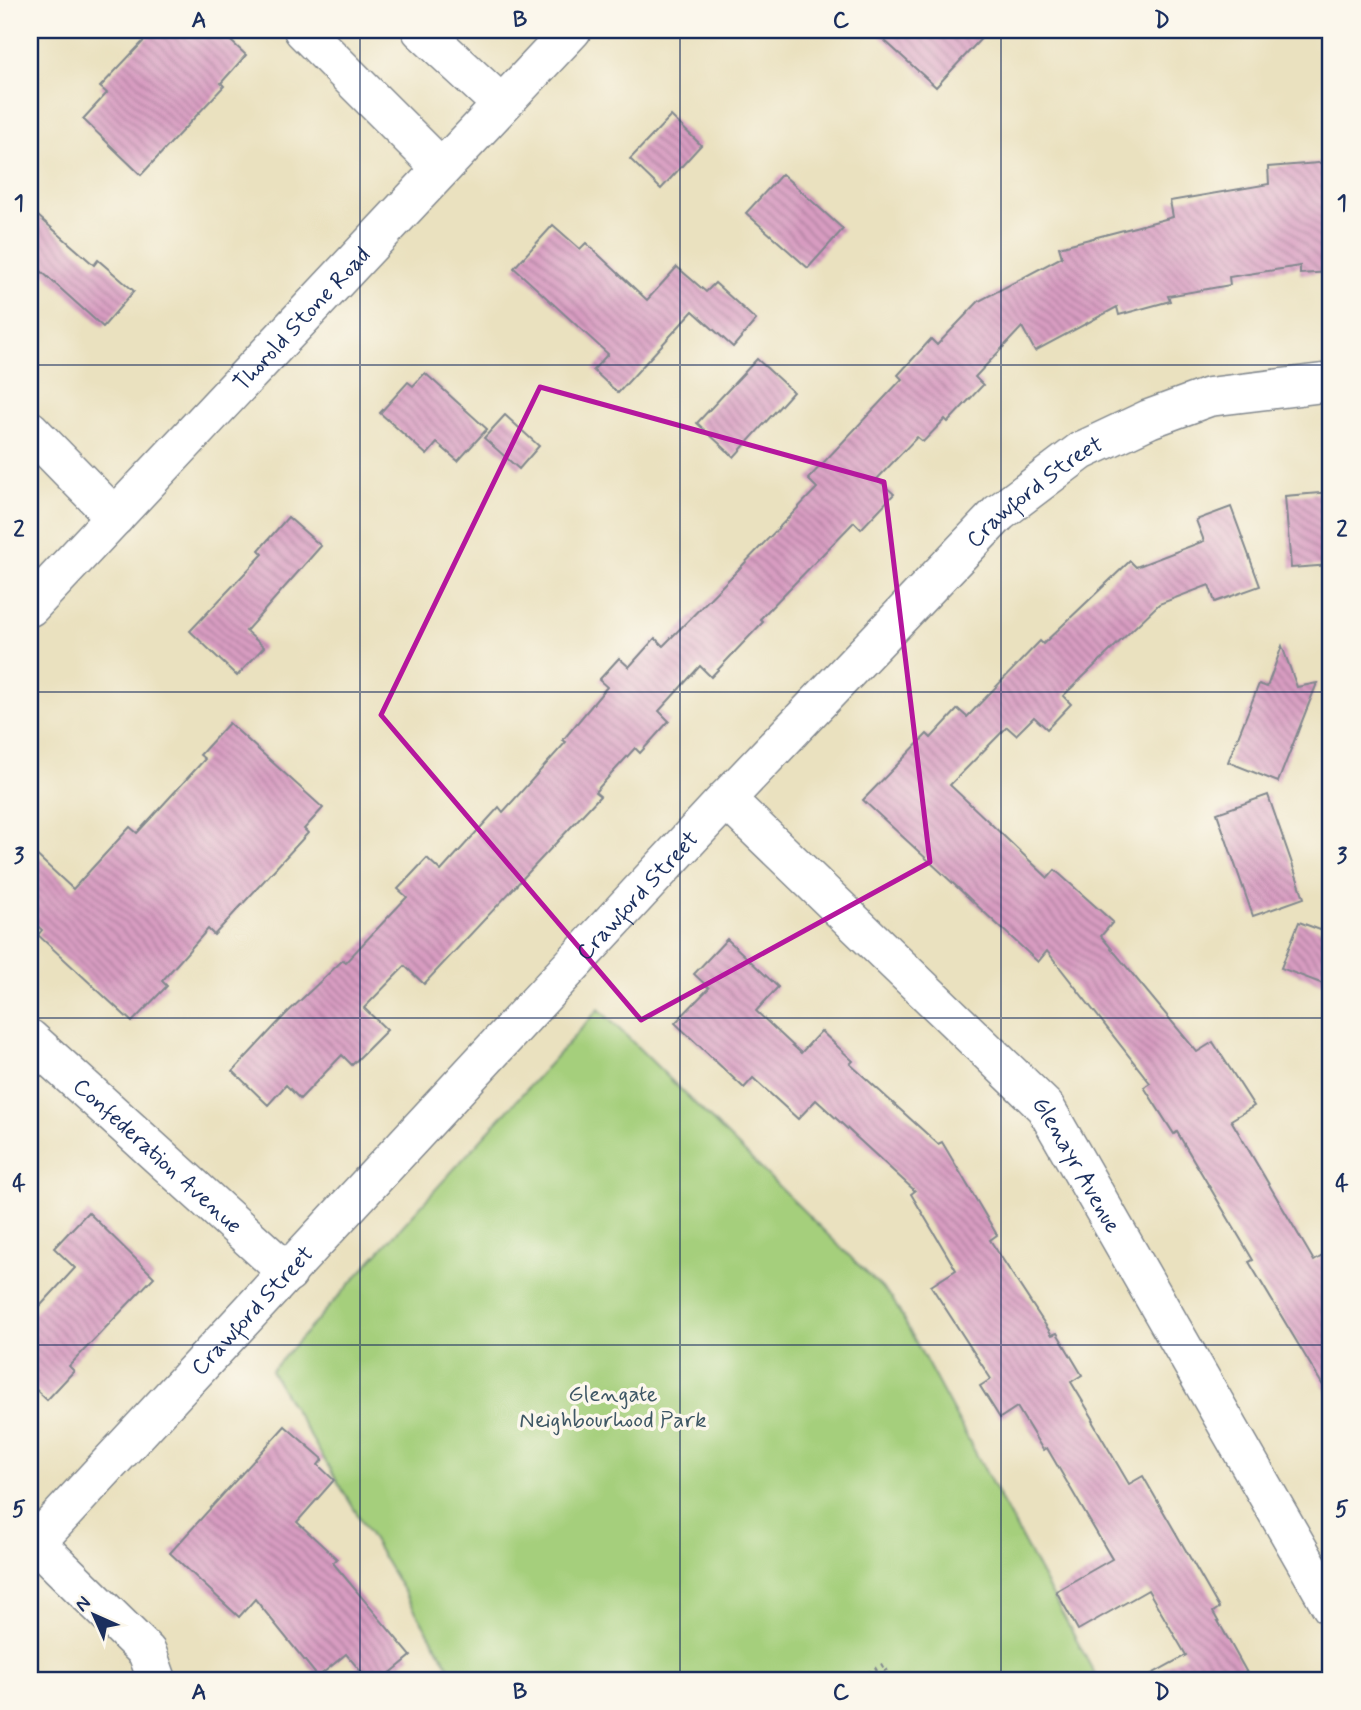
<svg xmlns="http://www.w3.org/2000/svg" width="1361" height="1710" font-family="Mynerve,sans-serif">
  <defs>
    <pattern id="building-back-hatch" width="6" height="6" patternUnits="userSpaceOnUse" patternTransform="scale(1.75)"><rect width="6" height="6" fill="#d89cc1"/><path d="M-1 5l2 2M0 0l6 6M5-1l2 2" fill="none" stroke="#ae80a0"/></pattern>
  </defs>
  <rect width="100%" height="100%" fill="#fbf7ec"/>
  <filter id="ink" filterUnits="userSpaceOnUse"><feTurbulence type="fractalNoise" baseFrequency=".0143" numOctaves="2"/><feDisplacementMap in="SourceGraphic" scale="14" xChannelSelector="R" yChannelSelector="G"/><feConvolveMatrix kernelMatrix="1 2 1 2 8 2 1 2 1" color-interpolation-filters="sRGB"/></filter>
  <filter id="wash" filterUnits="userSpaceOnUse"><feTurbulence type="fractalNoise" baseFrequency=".00686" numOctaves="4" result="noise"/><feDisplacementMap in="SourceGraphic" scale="28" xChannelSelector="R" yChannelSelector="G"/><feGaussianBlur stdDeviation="1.57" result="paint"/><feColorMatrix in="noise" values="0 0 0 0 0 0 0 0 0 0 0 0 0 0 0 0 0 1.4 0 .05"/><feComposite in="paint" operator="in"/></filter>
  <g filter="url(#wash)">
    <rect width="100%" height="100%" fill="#eae1bf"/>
    <polygon fill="#a5cf7b" stroke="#607f6c" stroke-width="2" points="599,1009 892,1298 1098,1680 457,1680 271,1371"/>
    <g id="blocks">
      <g fill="url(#building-back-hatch)">
        <polygon points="154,30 219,30 246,55 221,83 224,86 141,175 83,119 107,93 100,87"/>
        <polygon points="873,30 989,30 936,87"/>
        <polygon points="671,116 701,145 661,189 630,159"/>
        <polygon points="1331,162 1331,272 1300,274 1300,266 1229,277 1230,285 1168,296 1170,301 1119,315 1117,307 1035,351 1022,327 975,377 983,385 948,422 945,419 923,442 917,437 877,479 894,494 861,529 854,522 760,619 763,622 711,677 700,666 659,711 669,721 640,753 635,748 595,792 600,796 424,984 405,966 364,1008 387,1030 352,1065 342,1055 300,1099 286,1085 268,1105 233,1071 286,1014 343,960 346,962 407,897 398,889 427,858 441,871 499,807 503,812 566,742 563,740 607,687 599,680 619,658 629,667 655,638 663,646 737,571 817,488 808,479 902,379 898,375 931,339 937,345 979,301 1062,257 1059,247 1173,217 1170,201 1269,184 1268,167"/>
        <polygon points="782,174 843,229 808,268 746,213"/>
        <polygon points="30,209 94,265 98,260 134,291 103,327 30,261"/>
        <polygon points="553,225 580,249 586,243 647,300 677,267 706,292 715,283 756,320 733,347 693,311 618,393 593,370 608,354 514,268"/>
        <polygon points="757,359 793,392 734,457 697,423"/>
        <polygon points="425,373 487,429 458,461 437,443 427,455 380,413 408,382 413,386"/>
        <polygon points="505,415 539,446 519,469 484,438"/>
        <polygon points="1331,492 1331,565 1291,568 1285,496"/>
        <polygon points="1231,507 1260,586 1215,602 1209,585 1159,604 1063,696 1071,704 1047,729 1034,717 1016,735 1007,727 950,785 1048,878 1055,870 1113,922 1101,936 1197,1052 1213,1042 1254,1106 1231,1120 1314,1261 1331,1251 1331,1399 1249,1262 1253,1260 1177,1132 1174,1134 1144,1087 1150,1083 1047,951 1038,962 863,800 927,734 931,738 958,709 967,717 1040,641 1043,644 1130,561 1136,567 1204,541 1196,520"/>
        <polygon points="288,517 321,546 246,631 264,647 237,676 190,631 263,554 259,550"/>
        <polygon points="1282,646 1297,687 1317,683 1278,782 1228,762 1259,684 1267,687"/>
        <polygon points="229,723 323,808 304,829 308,833 214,935 208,929 162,981 167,986 132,1022 38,935 42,930 30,919 30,849 73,889 130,827 137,833 205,759 200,755"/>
        <polygon points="1268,795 1304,898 1253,916 1217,813"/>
        <polygon points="1299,922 1331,934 1331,987 1281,968"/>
        <polygon points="727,939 778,987 756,1011 801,1053 821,1031 853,1061 850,1064 938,1144 942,1142 997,1235 990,1240 1052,1335 1057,1333 1082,1375 1071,1382 1094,1420 1092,1421 1129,1484 1143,1476 1219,1608 1213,1612 1251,1680 1141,1680 1186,1655 1148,1590 1078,1630 1056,1591 1112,1559 1047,1448 1043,1450 1017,1407 1000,1418 980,1386 991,1379 931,1286 956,1270 911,1194 915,1191 816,1100 798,1119 753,1078 744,1088 675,1023 709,988 694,974"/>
        <polygon points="88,1212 154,1277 69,1366 74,1371 47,1400 30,1384 30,1317 75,1268 54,1248"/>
        <polygon points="285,1426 323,1459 318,1465 334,1480 297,1522 337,1559 333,1563 411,1656 382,1680 368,1680 346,1654 318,1677 255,1599 239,1617 170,1553"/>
      </g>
    </g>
  </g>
  <g filter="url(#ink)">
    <use href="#blocks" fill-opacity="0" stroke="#82888e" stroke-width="2"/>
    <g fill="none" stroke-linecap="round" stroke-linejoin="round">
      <defs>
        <g id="minor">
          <polyline points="303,30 441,168"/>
          <polyline points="421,30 501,104"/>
          <polyline points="30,430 115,517"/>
          <path id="s1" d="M726 799 1045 1107 1331 1606"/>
          <path id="s2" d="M30 1039 288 1273"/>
          <polyline points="36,1543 147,1652 157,1680"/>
          <path id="s3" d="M30 1549 726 799 999 513 1081 451 1149 419 1209 397 1331 382"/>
        </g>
        <g id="major">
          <path id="s4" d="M30 607 572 30"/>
        </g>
      </defs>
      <use href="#minor" stroke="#82888e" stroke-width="41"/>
      <use href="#major" stroke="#82888e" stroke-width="41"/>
      <polyline stroke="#82888e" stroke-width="4.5" stroke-dasharray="2 5" stroke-linecap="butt" points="857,1680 883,1665 891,1680"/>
      <use href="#minor" stroke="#fff" stroke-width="38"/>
      <use href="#major" stroke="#fff" stroke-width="38"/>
    </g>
  </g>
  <path fill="none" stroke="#b5179e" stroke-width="5" stroke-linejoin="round" d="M540 387 884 482 930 862 641 1020 381 715Z"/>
  <path fill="none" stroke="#1b2f5e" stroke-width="2" stroke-opacity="0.55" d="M360 30V1680M680 30V1680M1001 30V1680M30 365H1331M30 692H1331M30 1018H1331M30 1345H1331"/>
  <g text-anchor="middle" stroke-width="7" stroke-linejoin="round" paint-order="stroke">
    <g font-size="23" fill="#1b2f5e" stroke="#fbf7ec">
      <text dy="8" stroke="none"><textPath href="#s4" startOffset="396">Thorold Stone Road</textPath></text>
      <text dy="8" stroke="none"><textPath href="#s3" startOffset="1460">Crawford Street</textPath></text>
      <text dy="8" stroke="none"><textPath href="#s3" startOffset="892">Crawford Street</textPath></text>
      <text dy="8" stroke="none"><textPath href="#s2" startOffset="173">Confederation Avenue</textPath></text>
      <text dy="8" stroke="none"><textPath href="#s1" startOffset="509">Glenayr Avenue</textPath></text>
      <text dy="8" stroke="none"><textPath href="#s3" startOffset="326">Crawford Street</textPath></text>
    </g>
    <g font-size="23" fill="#3e5765" stroke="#fbf7ec">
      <text x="613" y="1401">Glengate<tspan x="613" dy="26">Neighbourhood Park</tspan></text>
    </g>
  </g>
  <rect width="1361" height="1710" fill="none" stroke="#fbf7ec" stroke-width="77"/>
  <g transform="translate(94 1615) rotate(315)" stroke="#fbf7ec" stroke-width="5" paint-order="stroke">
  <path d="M0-5L12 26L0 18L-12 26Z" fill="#1b2f5e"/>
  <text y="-10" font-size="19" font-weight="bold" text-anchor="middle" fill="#1b2f5e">N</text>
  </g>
  <rect x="38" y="38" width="1284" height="1634" fill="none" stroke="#1b2f5e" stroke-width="2.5"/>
  <g font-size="23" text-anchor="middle" font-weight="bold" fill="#1b2f5e">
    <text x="199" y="27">A</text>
    <text x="520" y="27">B</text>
    <text x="841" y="27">C</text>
    <text x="1162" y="27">D</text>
    <text x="19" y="210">1</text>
    <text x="1342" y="210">1</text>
    <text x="19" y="536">2</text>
    <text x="1342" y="536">2</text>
    <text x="19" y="863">3</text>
    <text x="1342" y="863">3</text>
    <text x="19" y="1190">4</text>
    <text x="1342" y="1190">4</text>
    <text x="19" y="1516">5</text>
    <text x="1342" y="1516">5</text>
    <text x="199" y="1699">A</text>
    <text x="520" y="1699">B</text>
    <text x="841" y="1699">C</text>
    <text x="1162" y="1699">D</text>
  </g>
</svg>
